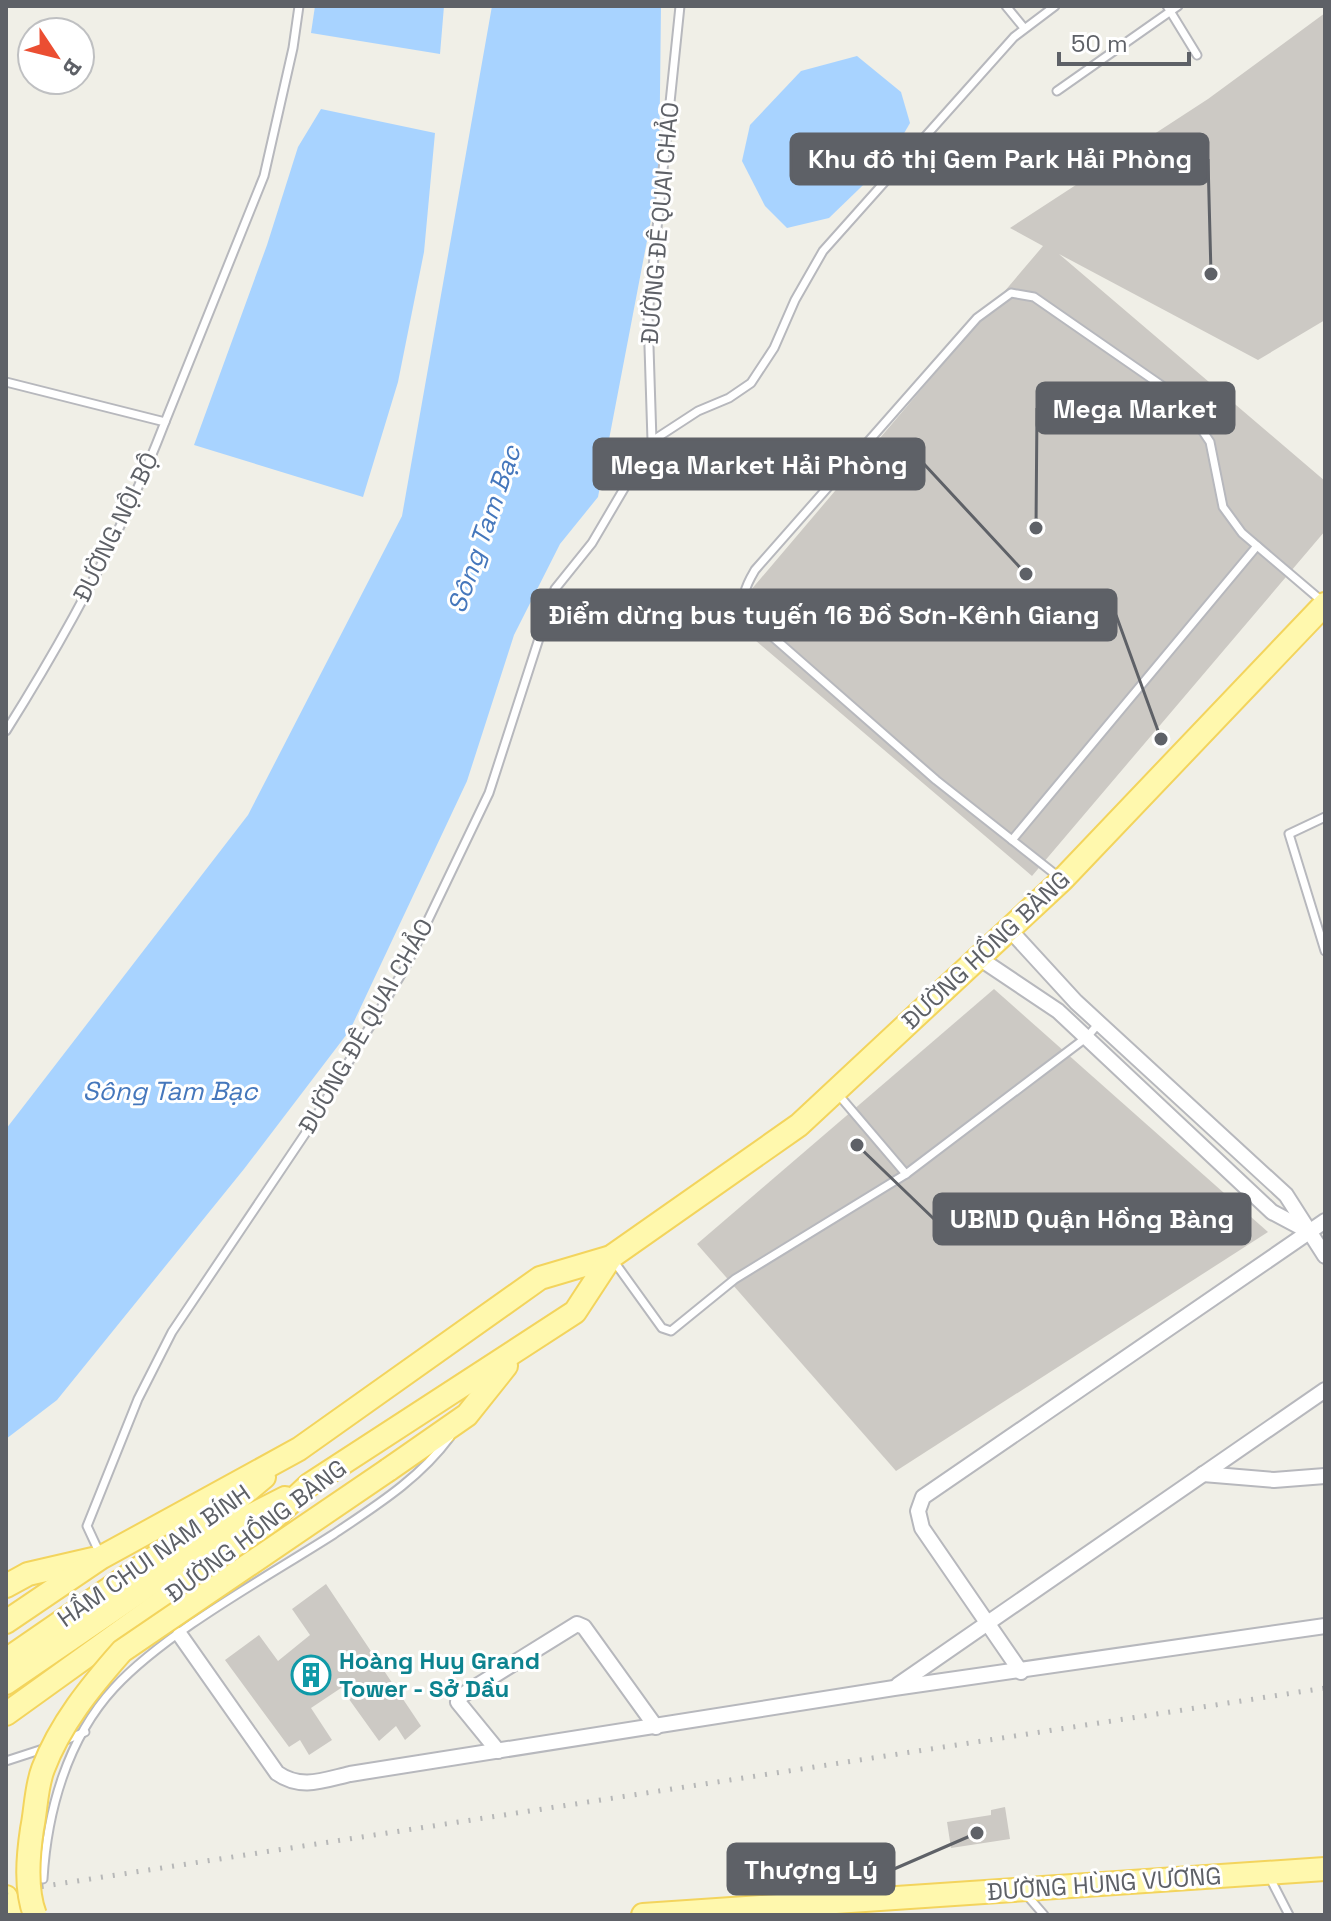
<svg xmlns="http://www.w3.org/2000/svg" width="1331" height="1921" font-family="'Space Grotesk',sans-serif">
  <rect width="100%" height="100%" fill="#f0efe7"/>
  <g fill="#a8d3ff">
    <polygon points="315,6 444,6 440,54 311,33"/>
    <polygon points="492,6 661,6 659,178 598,497 560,544 514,635 467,781 350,1030 244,1169 57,1400 6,1439 6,1129 248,815 402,516"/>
    <polygon points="857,56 901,92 910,123 888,161 829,218 787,228 765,206 742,161 750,125 801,71"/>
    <polygon points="321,109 435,133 424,252 398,382 363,497 194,445 267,245 298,147"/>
  </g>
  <g fill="#ccc9c4">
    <polygon points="1325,13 1325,320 1258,360 1059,254 1325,481 1325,531 1032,876 728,617 1043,246 1010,228 1208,99"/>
    <polygon points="994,989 1268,1232 896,1471 697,1244"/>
    <polygon points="326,1584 421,1726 405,1740 396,1726 379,1741 341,1688 311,1708 332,1740 309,1755 300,1740 289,1747 225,1660 259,1635 278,1661 310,1635 292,1609"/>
    <polygon points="1005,1807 1010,1839 951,1848 947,1822 991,1815 991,1810"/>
  </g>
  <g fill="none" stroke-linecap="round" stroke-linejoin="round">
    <defs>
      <g id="service">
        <polyline points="1006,6 1024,28"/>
        <polyline points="1167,6 1197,55"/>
        <polyline points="1057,91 1178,6"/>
        <path d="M6 382 165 422C124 529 67 634 6 731"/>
        <polyline points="165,422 264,176 293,48 299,6"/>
        <polyline points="652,441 698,411 729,398 751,383 774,348 795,300 823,251 1014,37 1055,6"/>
        <polyline points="1325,817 1289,834 1325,951"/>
        <polyline points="1012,840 1257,546"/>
        <path d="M1060 878 936 780 750 617C739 599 745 587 755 570L977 318 1011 293 1034 297 1181 399 1210 442 1223 507 1242 533 1323 602"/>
        <polyline points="837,1093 906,1174"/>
        <polyline points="613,1260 662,1328 671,1331 735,1279 906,1174 1087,1037 1099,1023"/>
        <polyline points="100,1554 87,1526 138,1399 172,1332 309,1128 405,968 489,793 555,589 592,543 652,441 648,315 680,6"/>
        <polyline points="61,1742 85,1732"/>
        <polyline points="6,1761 46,1748"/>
        <polyline points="1270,1878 1289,1915"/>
        <path d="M43 1879C47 1812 67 1739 114 1688 167 1631 267 1577 334 1534 377 1505 419 1479 450 1437"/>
        <polyline points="1025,1893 1044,1915"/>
      </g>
      <g id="minor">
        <polyline points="1010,930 1076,1002 1286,1195 1325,1256"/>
        <polyline points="979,958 1058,1011 1272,1212 1308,1231"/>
        <polyline points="1203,1474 1274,1480 1325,1476"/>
        <path d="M180 1635 277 1773C301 1790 324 1780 350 1774L894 1688 1325 1626"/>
        <polyline points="1021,1672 922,1528 918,1511 923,1497 1325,1221"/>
        <polyline points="898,1685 1325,1390"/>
        <polyline points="498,1751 458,1702 461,1696 577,1624 584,1627 656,1727"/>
      </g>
      <g id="primary">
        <polyline points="388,1470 467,1415 506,1366"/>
        <polyline points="6,1586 28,1574 93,1559"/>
        <polyline points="6,1622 102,1557 299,1449 540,1278 611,1257 799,1125 1062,880 1325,604"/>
        <polyline points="6,1660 228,1507 264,1477"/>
        <polyline points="6,1683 250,1516 285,1498"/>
        <polyline points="6,1714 259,1532 309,1485 575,1312 611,1257"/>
        <polyline points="6,1897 15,1915"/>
        <polyline points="643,1915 1325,1869"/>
      </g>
    </defs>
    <use href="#service" stroke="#b7b8bd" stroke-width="11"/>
    <use href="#minor" stroke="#b7b8bd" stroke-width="18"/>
    <use href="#primary" stroke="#f3d45d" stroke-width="26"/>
    <use href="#service" stroke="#fff" stroke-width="7"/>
    <use href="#minor" stroke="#fff" stroke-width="14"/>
    <use href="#primary" stroke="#fff8ad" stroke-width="22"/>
    <polyline stroke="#b7b8b8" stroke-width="5" stroke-dasharray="2 10" stroke-linecap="butt" points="6,1892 1325,1688"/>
    <defs>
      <path id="primary-bridge" d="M35 1915C25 1889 28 1856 32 1829 36 1810 36 1787 43 1769 60 1724 91 1686 122 1651L388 1470"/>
    </defs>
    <use href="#primary-bridge" stroke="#f3d45d" stroke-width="26" stroke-linecap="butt"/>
    <use href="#primary-bridge" stroke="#fff8ad" stroke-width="22"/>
  </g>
  <defs>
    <symbol id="building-ring" viewBox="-11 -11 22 22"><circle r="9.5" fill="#fff" stroke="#0f9aa8" stroke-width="1.5"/><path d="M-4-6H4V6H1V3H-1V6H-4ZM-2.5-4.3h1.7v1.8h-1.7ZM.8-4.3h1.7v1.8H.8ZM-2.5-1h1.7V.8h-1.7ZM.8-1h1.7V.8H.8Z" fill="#0f9aa8"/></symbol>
  </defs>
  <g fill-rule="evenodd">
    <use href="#building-ring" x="289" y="1653" width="44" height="44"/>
  </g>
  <g text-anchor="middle" stroke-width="6" stroke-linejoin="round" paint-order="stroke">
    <g font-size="24" fill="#5e6167" stroke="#fff">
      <text transform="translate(660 223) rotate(-85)" y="8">ĐƯỜNG ĐÊ QUAI CHẢO</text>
      <text transform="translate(116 527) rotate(-64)" y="8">ĐƯỜNG NỘI BỘ</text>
      <text transform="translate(986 950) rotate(-43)" y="8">ĐƯỜNG HỒNG BÀNG</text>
      <text transform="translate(366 1026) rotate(-60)" y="8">ĐƯỜNG ĐÊ QUAI CHẢO</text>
      <text transform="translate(256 1531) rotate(-37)" y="8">ĐƯỜNG HỒNG BÀNG</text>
      <text transform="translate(154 1556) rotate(-35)" y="8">HẦM CHUI NAM BÍNH</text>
      <text transform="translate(1104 1884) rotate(-4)" y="8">ĐƯỜNG HÙNG VƯƠNG</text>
    </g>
    <g font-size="24" font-weight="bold" fill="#0d838f" stroke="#fff" text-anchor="start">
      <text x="339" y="1669">Hoàng Huy Grand<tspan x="339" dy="28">Tower - Sở Dầu</tspan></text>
    </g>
    <g font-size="26" font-style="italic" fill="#4577bc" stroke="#fff">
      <text transform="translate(484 529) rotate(-71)" y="9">Sông Tam Bạc</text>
      <text x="170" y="1100">Sông Tam Bạc</text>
    </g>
  </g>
  <path fill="none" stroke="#5e6167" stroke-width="3" d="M1211 274L1208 159M1036 528L1037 408M1026 574L924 464M1161 739L1116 615M857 1145L934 1219M977 1833L894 1869"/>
  <g fill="#5e6167" stroke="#fff" stroke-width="3">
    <circle cx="1211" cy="274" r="8"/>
    <circle cx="1036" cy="528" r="8"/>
    <circle cx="1026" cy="574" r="8"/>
    <circle cx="1161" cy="739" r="8"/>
    <circle cx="857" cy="1145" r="8"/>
    <circle cx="977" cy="1833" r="8"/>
  </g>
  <g fill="#5e6167" stroke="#5e6167" stroke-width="3">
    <rect x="791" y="134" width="417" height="50" rx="8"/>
    <rect x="1037" y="383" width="197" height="50" rx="8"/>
    <rect x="594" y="439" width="330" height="50" rx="8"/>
    <rect x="532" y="590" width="584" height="50" rx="8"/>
    <rect x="934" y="1194" width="316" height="50" rx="8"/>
    <rect x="728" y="1844" width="166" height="50" rx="8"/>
  </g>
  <g font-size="26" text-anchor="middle" font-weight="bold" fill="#fff">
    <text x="1000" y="168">Khu đô thị Gem Park Hải Phòng</text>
    <text x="1135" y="418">Mega Market</text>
    <text x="759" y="474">Mega Market Hải Phòng</text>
    <text x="824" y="624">Điểm dừng bus tuyến 16 Đồ Sơn-Kênh Giang</text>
    <text x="1092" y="1228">UBND Quận Hồng Bàng</text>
    <text x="811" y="1879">Thượng Lý</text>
  </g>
  <rect width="1331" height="1921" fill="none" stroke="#5e6167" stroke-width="16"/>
  <g transform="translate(56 56) rotate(125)"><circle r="38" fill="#ffffff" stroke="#bfc0c2" stroke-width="2"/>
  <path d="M0-6L14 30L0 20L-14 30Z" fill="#eb4e32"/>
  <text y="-12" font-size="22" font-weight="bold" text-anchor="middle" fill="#5e6167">B</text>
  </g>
  <path d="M1059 52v12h130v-12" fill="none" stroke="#5e6167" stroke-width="4"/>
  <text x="1071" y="52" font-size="24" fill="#5e6167" stroke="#ffffff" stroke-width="6" paint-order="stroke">50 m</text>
</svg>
